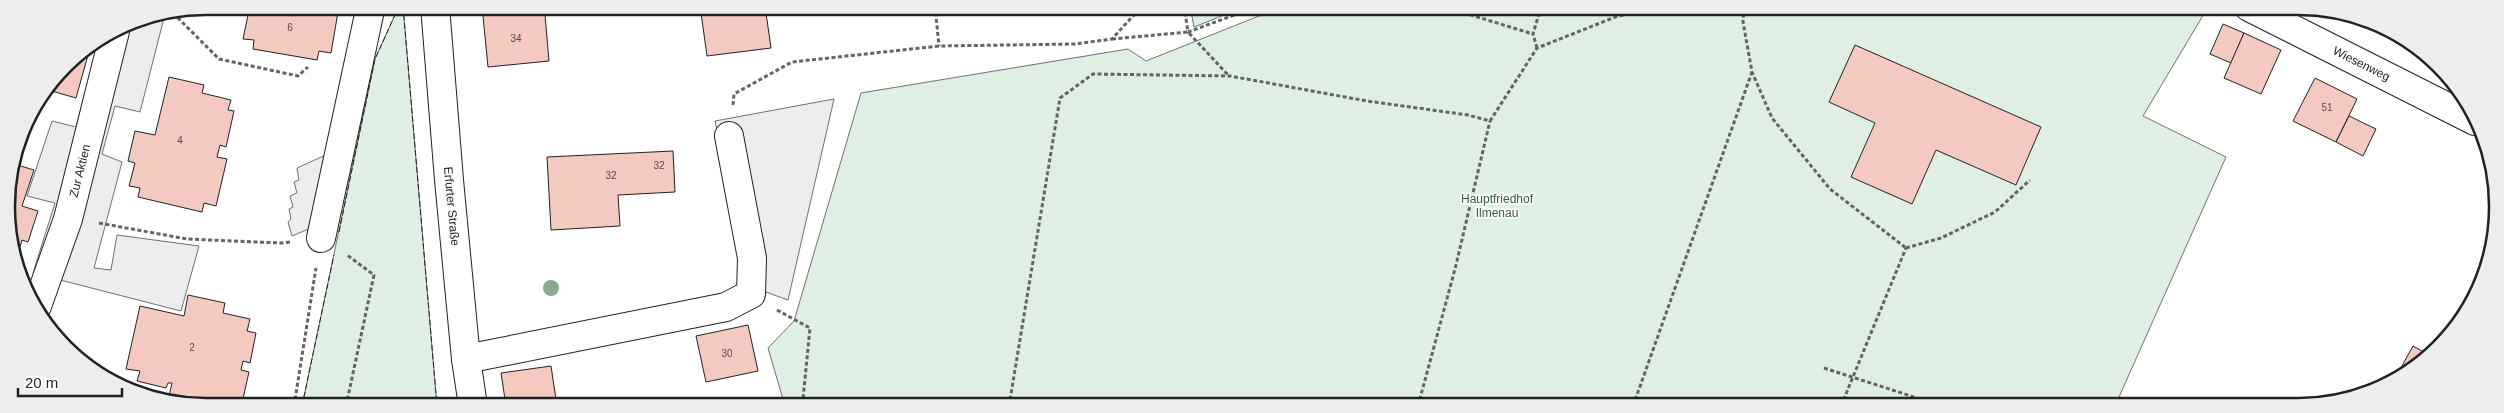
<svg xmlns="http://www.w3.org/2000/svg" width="2504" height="413" font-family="Helvetica,sans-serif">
  <rect width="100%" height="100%" fill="#fff"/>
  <g fill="#e0efe3" stroke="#6f6f6f">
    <polygon points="399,6 403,6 437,406 302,406 375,59"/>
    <polygon points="1190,6 1217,6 1220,10 1247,6 1194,27"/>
    <polygon points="1277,6 2208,7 2143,116 2226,157 2115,406 785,406 768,348 794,321 861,93 1128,49 1146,61 1274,10"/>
  </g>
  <g fill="#ededed" stroke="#6f6f6f">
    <polygon points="165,14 140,112 115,106 102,154 122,162 94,268 111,270 117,235 199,246 181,311 33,273 55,203 27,196 52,121 76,127 98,43 130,21"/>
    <polygon points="834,99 788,300 752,287 715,121"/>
    <polygon points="328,154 318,225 292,236 288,222 291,219 289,209 293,207 290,196 297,193 294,182 299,180 297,168"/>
  </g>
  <g fill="#f3c9c0" stroke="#222">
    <polygon points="241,6 339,6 331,53 319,51 317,60 253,49 254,40 243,39 248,15 240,14"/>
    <polygon points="482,6 568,6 568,12 545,15 549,61 488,67"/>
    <polygon points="700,6 765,6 771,48 707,56"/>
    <polygon points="2296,7 2311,7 2320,9 2316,17"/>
    <polygon points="2223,24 2244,33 2231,63 2210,54"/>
    <polygon points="2244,33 2281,50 2261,94 2224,78"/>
    <polygon points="1855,45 2041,127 2016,185 1936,150 1912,204 1851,177 1875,123 1829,102"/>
    <polygon points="90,48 76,98 48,90 65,65"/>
    <polygon points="169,77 204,85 202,93 231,100 228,110 234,111 226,147 220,145 217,157 227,159 216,206 204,203 202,212 138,197 140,188 129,186 135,163 128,161 135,131 155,135"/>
    <polygon points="2315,78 2357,99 2336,142 2293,121"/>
    <polygon points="2349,116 2376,129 2363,156 2336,142"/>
    <polygon points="673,151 675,192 618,195 620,226 551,230 547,157"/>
    <polygon points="14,164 34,170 22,206 38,211 28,242 22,240 18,253 14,252 7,194"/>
    <polygon points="188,295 225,303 223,313 250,319 247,331 256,333 250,363 243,361 241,370 249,372 242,403 232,400 231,406 200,406 168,400 172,383 168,383 166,388 137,381 140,371 126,369 140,306 184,316"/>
    <polygon points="748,325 758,371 706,382 696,336"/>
    <polygon points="2413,346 2429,355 2401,375 2398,373"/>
    <polygon points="551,366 557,406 506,406 501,373"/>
  </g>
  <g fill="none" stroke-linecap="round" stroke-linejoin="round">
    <defs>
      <g id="minor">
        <path id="s1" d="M2249 7 2475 121"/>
        <polyline points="321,238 370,10 373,6"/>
        <path id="s2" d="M37 306 68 219 115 31"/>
        <polyline points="466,359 726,307 751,294 752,258 729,136"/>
      </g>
      <g id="major">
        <path id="s3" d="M435 6 449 180 466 359 473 406"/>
      </g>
    </defs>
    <use href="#minor" stroke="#222" stroke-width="30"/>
    <use href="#major" stroke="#222" stroke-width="30"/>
    <g stroke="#646464" stroke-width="3" stroke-dasharray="4 2.5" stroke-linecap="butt">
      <polyline points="935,6 939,46"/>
      <polyline points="1184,6 1188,32 1259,6"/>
      <polyline points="1445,7 1533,34"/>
      <polyline points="1744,7 1743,22 1752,72 1772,118 1830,189 1906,248"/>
      <polyline points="173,13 219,59 298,76 308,67"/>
      <polyline points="1112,39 1188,32 1229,76"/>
      <polyline points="1537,48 1533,34 1541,7"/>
      <polyline points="733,105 734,94 792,62 939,46 1075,44 1112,39 1142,6"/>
      <polyline points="99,223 187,239 280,243 291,242"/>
      <polyline points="1906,248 1941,238 1995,212 2030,180"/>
      <polyline points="777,310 810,328 803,399 805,406"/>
      <polyline points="1824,368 1942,406"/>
      <polyline points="294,406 316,268"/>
      <polyline points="346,406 374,275 347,255"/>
      <polyline points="1009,406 1060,98 1093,74 1230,76 1367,101 1468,115 1490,121 1537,48 1618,16 1667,7"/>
      <polyline points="1418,406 1455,269 1490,121"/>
      <polyline points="1633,406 1752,72"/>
      <polyline points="1841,406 1906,248"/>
    </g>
    <use href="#minor" stroke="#fff" stroke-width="28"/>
    <use href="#major" stroke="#fff" stroke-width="28"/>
    <g stroke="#222" stroke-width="1" stroke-dasharray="6 2.5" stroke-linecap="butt">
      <polyline points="403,6 437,406"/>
      <polyline points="339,232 375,59 399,6"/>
      <polyline points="302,406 334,255"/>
    </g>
  </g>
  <circle fill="#8da692" cx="551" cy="288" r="8"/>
  <g text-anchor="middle" stroke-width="4" stroke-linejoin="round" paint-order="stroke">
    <g font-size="10" fill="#564c4a">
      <text x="290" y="31">6</text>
      <text x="516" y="42">34</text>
      <text x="2327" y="111">51</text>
      <text x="180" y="144">4</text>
      <text x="659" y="169">32</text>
      <text x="611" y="179">32</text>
      <text x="192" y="351">2</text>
      <text x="727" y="357">30</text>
    </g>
    <g font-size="12" fill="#222" stroke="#fff">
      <text dy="4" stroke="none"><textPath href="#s1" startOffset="126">Wiesenweg</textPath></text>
      <text dy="4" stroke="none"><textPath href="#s2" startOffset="142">Zur Aktien</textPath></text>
      <text dy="4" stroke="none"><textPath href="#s3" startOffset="201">Erfurter Straße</textPath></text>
    </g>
    <g font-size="12" fill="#2f5e38" stroke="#fff">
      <text x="1497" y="203">Hauptfriedhof<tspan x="1497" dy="14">Ilmenau</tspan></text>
    </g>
  </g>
  <path d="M0 0H2504V413H0ZM206 15H2298A191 191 0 0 1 2489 206V207A191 191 0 0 1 2298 398H206A191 191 0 0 1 15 207V206A191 191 0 0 1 206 15Z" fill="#ededed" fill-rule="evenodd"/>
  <path fill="none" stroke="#222" stroke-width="2.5" d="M206 15H2298A191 191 0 0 1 2489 206V207A191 191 0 0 1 2298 398H206A191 191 0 0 1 15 207V206A191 191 0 0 1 206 15Z"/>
  <path d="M18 388v8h104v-8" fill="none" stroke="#222222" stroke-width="2.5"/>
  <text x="25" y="388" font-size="15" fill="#222222" stroke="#ffffff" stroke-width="4" paint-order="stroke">20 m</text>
</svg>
